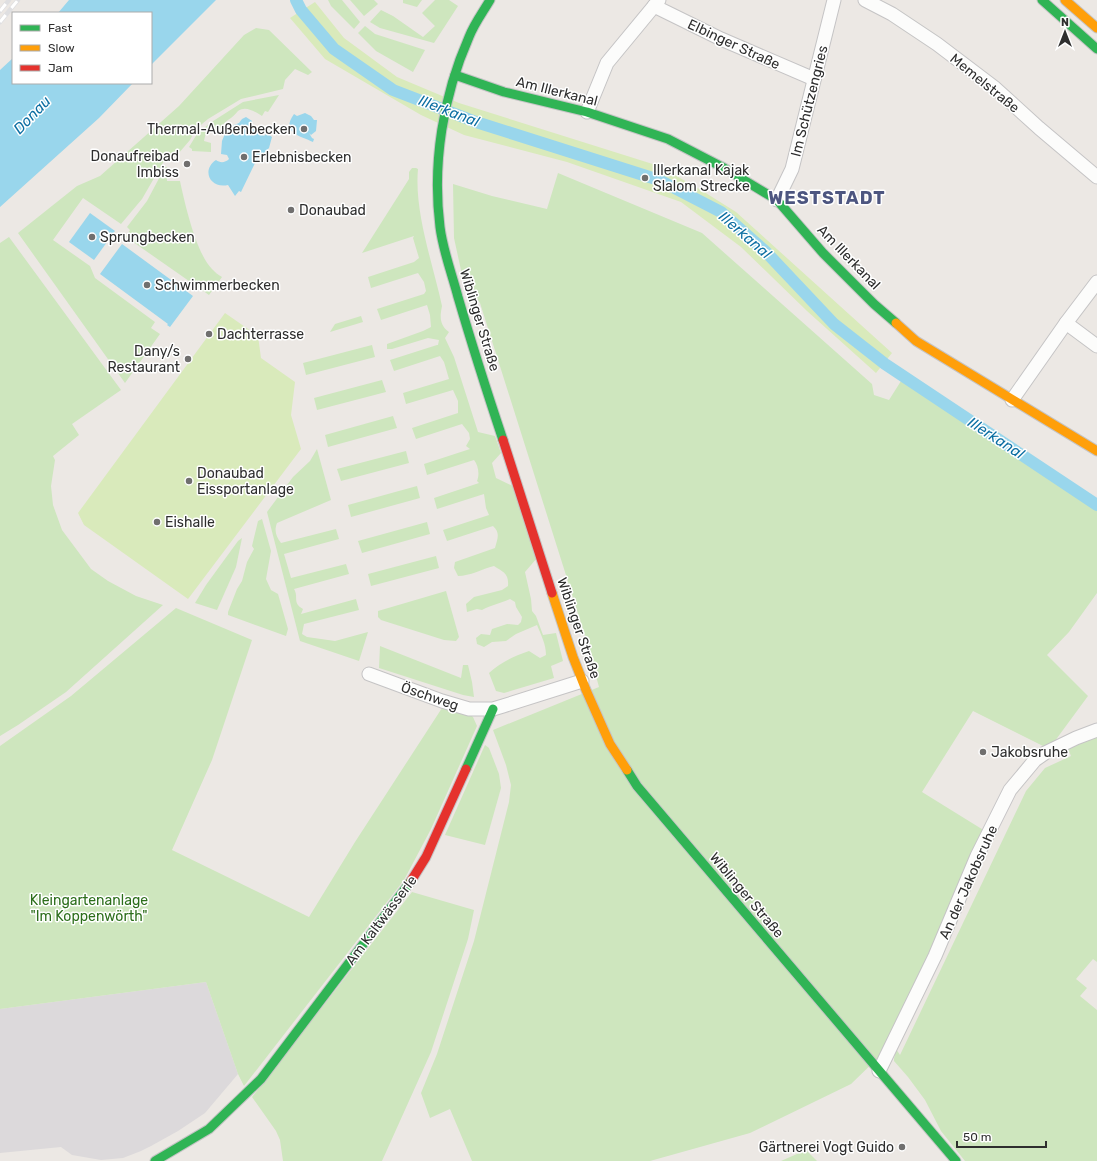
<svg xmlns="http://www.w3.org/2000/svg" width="1097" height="1161" font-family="Rubik,sans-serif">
  <rect width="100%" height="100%" fill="#ece8e4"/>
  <polygon fill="#dcd9db" points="206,982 238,1074 205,1113 178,1131 151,1146 141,1151 123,1158 101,1160 72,1155 61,1147 0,1153 0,1009"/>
  <g fill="#cee6be">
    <polygon points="328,0 342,0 360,22 354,29 331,6"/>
    <polygon points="350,0 374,0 378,4 364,16"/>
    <polygon points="403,0 422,0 417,7 403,3"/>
    <polygon points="435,0 449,0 458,6 434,43 380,28 370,22 381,10 393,16 423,37 435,26 422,13"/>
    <polygon points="365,26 375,34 425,50 413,72 376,51 358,33"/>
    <polygon points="256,28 269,30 312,72 308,75 295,69 285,80 283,89 241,99 208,119 196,129 190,140 178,154 168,154 142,199 121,224 83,198 53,240 90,266 95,278 155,322 151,328 160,334 125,383 18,233 77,186 100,176 179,106 244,35"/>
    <path d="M279 95 268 112 265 111 262 116C255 112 246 105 238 111 236 113 234 116 231 118 226 121 223 124 219 129H215L212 127 210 132H206L204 141 211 143V152L192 151V149L189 147 197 134 210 123 243 102Z"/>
    <path d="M165 167H167V181H180C185 204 196 253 212 269 215 272 218 275 222 277L209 295 126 237 130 230 127 227 147 201Z"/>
    <path d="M412 168H416L418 169C414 212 433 264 442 306 440 316 439 325 449 332L445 338 454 357 478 432 495 436 501 453 492 463 496 478 515 487 537 558 525 572 531 599 532 611 536 616 543 635 556 633 563 661 551 666 554 678 504 693 496 691 489 673C501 662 514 656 529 651L540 658 546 655C546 644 541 635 537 625L516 634 506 641 492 642 484 647 477 644 476 638 481 634 490 635 492 629 507 624 518 625 521 622 522 617 516 607 515 602 510 599C501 603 491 605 482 610L477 609 467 612 466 604 474 597 502 590 508 586C509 573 503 572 494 566 482 569 470 576 458 576L454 568 455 562 495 548C497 540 501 533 493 526L447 541 443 530 489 515 486 508 484 494 437 509 434 498 479 483 477 481C480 474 478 465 474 460L427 475 424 464 470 449 466 446 470 439 469 433 462 424 416 439 412 428 458 413V401L453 390 406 404 403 393 449 379 444 362 440 356 394 371 390 360 437 345H438L439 340 428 338 392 349H387V344L423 331 431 327 430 315 427 305 381 320 377 309 424 294 426 291 424 282 418 273 371 288 368 277 414 262 419 258 413 238 414 236 362 253 409 179V172Z"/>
    <polygon points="558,173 702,233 872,384 874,395 889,400 901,381 1097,508 1097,593 1069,632 1047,655 1088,696 1049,749 973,711 922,792 985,831 947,920 882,1054 851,1084 750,1133 650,1161 472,1161 450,1109 430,1118 421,1093 437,1054 474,941 509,802 511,785 506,765 493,730 599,687 583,629 480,303 464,284 454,238 453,184 492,196 547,209"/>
    <polygon points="9,237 121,390 72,424 79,435 53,456 55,460 51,486 53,505 62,530 91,569 108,581 136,596 163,605 66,692 18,725 0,736 0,243"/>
    <polygon points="361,316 363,322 330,332 335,324"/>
    <polygon points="372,345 375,357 306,375 303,363"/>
    <polygon points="382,380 386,392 317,410 314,398"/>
    <polygon points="393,416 397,428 328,447 325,435"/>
    <path d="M317 449 331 500 277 523C274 531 276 536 281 543L336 529 339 539 284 554 291 578 346 564 349 574 294 589C299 597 292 603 303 609L301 614 356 599 359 610 304 624 302 634 307 637 335 641 368 632 359 661 300 641 267 512 293 477 310 461Z"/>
    <polygon points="406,451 409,463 341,481 337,469"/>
    <polygon points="417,486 420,498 351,517 348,505"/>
    <polygon points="262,519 271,551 266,579 271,590 278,594 288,629 286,636 228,615 228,612 237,589 242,581 247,562 254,549 252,546 258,521"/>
    <polygon points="427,522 430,534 362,553 358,541"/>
    <polygon points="242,538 236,567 217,610 195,603 206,585 238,541"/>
    <polygon points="436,556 439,568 371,586 368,574"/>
    <polygon points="446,591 459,637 456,641 444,640 381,620 378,617 378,611"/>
    <polygon points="176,608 252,640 212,760 172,850 309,917 355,842 442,708 468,713 473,717 477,726 431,829 404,880 244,1086 238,1074 206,982 0,1009 0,746 71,696"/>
    <polygon points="380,646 461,678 463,665 468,665 472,682 474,697 463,695 379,668"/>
    <polygon points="1097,737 1097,962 1093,959 1076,979 1087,988 1080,996 1097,1010 1097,1161 965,1161 941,1131 925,1100 908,1077 894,1061 894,1059 896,1049 900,1055 1026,791 1045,768 1071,756 1067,746"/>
    <polygon points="485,745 489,748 499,774 501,788 485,845 445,835"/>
    <polygon points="412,892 474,910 468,939 431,1052 382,1161 283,1161 280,1140 276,1131 252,1097"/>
    <polygon points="806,1150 817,1161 781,1161"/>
  </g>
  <g fill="#d9eabb">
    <polygon points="315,2 344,38 397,77 459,103 659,166 701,190 736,212 892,353 876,373 807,311 741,247 681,202 567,162 464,135 421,115 325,59 290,18"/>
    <polygon points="225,313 258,336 261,358 295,382 291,415 301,449 188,599 84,525 78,513"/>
  </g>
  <g fill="#99d6ec">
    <polygon points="69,0 216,0 151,65 151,13 58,13"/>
    <polygon points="13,58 13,83 133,83 99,118 0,207 0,70"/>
    <path d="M305 113 311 116 314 120H317L316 131 311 135 309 133 312 138 314 139 313 142C301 136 280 133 294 114L297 116Z"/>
    <path d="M246 117 252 121V128L264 136 267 133 272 137 269 148 256 161 241 192 239 191 235 196 228 185C210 189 201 170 216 160 220 163 225 163 229 159L227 155 221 154 222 141 226 131 229 127 239 123 242 119Z"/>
    <polygon points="90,213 115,231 94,260 69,242"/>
    <polygon points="122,244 193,296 170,327 167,325 168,324 100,274"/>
  </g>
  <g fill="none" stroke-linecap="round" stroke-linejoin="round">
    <polyline stroke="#99d6ec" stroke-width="12" points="296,0 301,10 334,49 393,90 476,122 659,180 721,212 766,252 834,324 885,364 1097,505"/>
    <defs>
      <g id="street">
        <polyline points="865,0 892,14 937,44 995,88 1039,128 1097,177"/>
        <polyline points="654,6 721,39 814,79"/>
        <polyline points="587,112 607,63 659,0"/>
        <polyline points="777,200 792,169 834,0"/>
        <polyline points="1066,323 1097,346"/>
        <polyline points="1012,400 1066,323 1097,282"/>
        <polyline points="369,674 442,701 469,709 493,709 503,706 582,681"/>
        <polyline points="879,1071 935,956 977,856 1010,790 1035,760 1045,753 1076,738 1097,730"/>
      </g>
      <g id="fast">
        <path d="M490 0C483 12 474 24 469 37 443 96 432 163 440 227 443 251 452 274 458 297 472 345 487 392 503 440"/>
        <polyline points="1042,0 1097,49"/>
        <polyline points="455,75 504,92 587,112 668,139 724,168 777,200 823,253 874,304 896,323"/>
        <polyline points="466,769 493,709"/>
        <polyline points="627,770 637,786 956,1161"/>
        <polyline points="155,1161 209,1129 261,1079 411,881"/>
      </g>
      <g id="slow">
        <polyline points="1065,0 1097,28"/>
        <polyline points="896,323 916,341 1097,451"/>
        <polyline points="552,593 573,657 586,690 610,744 627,770"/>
      </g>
      <g id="jam">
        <polyline points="503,440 552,593"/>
        <polyline points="411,881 426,857 466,769"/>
      </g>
    </defs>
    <use href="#street" stroke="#c5c4c5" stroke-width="15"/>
    <use href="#fast" stroke="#c5c4c5" stroke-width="11"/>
    <use href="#slow" stroke="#c5c4c5" stroke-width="11"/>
    <use href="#jam" stroke="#c5c4c5" stroke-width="11"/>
    <use href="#street" stroke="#fcfcfb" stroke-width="13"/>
    <use href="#fast" stroke="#30b455" stroke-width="9"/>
    <use href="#slow" stroke="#ff9f0a" stroke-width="9"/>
    <use href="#jam" stroke="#e5322d" stroke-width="9"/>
    <defs>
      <g id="rail">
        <polyline points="0,11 9,0"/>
        <polyline points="0,22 18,0"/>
      </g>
    </defs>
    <use href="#rail" stroke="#dfdfe1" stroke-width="4.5"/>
    <use href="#rail" stroke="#fff" stroke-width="3" stroke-dasharray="9" stroke-linecap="butt"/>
  </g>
  <g fill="#706f6e" stroke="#fff" stroke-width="1.5">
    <circle cx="304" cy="129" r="4"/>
    <circle cx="244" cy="157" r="4"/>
    <circle cx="187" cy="164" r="4"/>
    <circle cx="645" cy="178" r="4"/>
    <circle cx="291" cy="210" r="4"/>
    <circle cx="92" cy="237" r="4"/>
    <circle cx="147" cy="285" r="4"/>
    <circle cx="209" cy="334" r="4"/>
    <circle cx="188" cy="359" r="4"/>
    <circle cx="189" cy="481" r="4"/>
    <circle cx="157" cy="522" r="4"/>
    <circle cx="983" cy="752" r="4"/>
    <circle cx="902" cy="1147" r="4"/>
  </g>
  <g text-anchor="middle" stroke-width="3" stroke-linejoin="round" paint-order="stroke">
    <g font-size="14" fill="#2e2e2e" stroke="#fff">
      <text transform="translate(734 44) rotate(25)" y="5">Elbinger Straße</text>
      <text transform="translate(985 83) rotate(39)" y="5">Memelstraße</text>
      <text transform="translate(557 91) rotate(14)" y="5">Am Illerkanal</text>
      <text transform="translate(809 101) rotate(-76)" y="5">Im Schützengries</text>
      <text transform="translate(849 257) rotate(46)" y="5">Am Illerkanal</text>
      <text transform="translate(480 320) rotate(73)" y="5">Wiblinger Straße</text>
      <text transform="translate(579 628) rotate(71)" y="5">Wiblinger Straße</text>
      <text transform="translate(430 696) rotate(19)" y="5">Öschweg</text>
      <text transform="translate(968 882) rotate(-66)" y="5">An der Jakobsruhe</text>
      <text transform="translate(747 895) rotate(50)" y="5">Wiblinger Straße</text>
      <text transform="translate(381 920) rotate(-53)" y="5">Am Kaltwässerle</text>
    </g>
    <g font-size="14" fill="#2e2e2e" stroke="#fff" text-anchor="start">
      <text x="296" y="134" text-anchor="end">Thermal-Außenbecken</text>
      <text x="179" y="161" text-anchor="end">Donaufreibad<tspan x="179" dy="16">Imbiss</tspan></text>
      <text x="252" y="162">Erlebnisbecken</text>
      <text x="653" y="175">Illerkanal Kajak<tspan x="653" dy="16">Slalom Strecke</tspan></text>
      <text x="299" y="215">Donaubad</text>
      <text x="100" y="242">Sprungbecken</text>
      <text x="155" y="290">Schwimmerbecken</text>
      <text x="217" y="339">Dachterrasse</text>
      <text x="180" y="356" text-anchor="end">Dany/s<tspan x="180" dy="16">Restaurant</tspan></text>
      <text x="197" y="478">Donaubad<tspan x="197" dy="16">Eissportanlage</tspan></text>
      <text x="165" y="527">Eishalle</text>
      <text x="991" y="757">Jakobsruhe</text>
      <text x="894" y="1152" text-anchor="end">Gärtnerei Vogt Guido</text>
    </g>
    <g font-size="14" fill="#2c6e1b" stroke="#fff">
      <text x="89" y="905">Kleingartenanlage<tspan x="89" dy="16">"Im Koppenwörth"</tspan></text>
    </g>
    <g font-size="15" font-style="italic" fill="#0d6fa3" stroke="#fff">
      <text transform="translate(449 111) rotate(21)" y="5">Illerkanal</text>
      <text transform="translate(32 115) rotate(-46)" y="5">Donau</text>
      <text transform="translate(745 235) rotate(41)" y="5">Illerkanal</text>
      <text transform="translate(996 438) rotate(33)" y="5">Illerkanal</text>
    </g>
    <g font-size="18" font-weight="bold" letter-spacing="1" fill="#4d5680" stroke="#fff">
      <text x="827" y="204">WESTSTADT</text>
    </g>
  </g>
  <rect x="12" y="12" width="140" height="72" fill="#ffffff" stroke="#ababab"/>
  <rect x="20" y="25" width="20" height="6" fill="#30b455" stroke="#ababab"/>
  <text x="48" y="32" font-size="12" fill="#2e2e2e">Fast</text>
  <rect x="20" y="45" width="20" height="6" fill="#ff9f0a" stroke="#ababab"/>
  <text x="48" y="52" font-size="12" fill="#2e2e2e">Slow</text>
  <rect x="20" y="65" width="20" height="6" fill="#e5322d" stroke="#ababab"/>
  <text x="48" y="72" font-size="12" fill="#2e2e2e">Jam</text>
  <g transform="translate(1065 32)" stroke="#ffffff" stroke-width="3" paint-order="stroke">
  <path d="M0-3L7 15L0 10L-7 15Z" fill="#2e2e2e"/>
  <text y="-6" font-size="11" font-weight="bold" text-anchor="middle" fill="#2e2e2e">N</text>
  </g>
  <path d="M957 1141v6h89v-6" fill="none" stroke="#2e2e2e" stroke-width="2"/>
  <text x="963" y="1141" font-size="12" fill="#2e2e2e" stroke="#ffffff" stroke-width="3" paint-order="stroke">50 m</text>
</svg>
